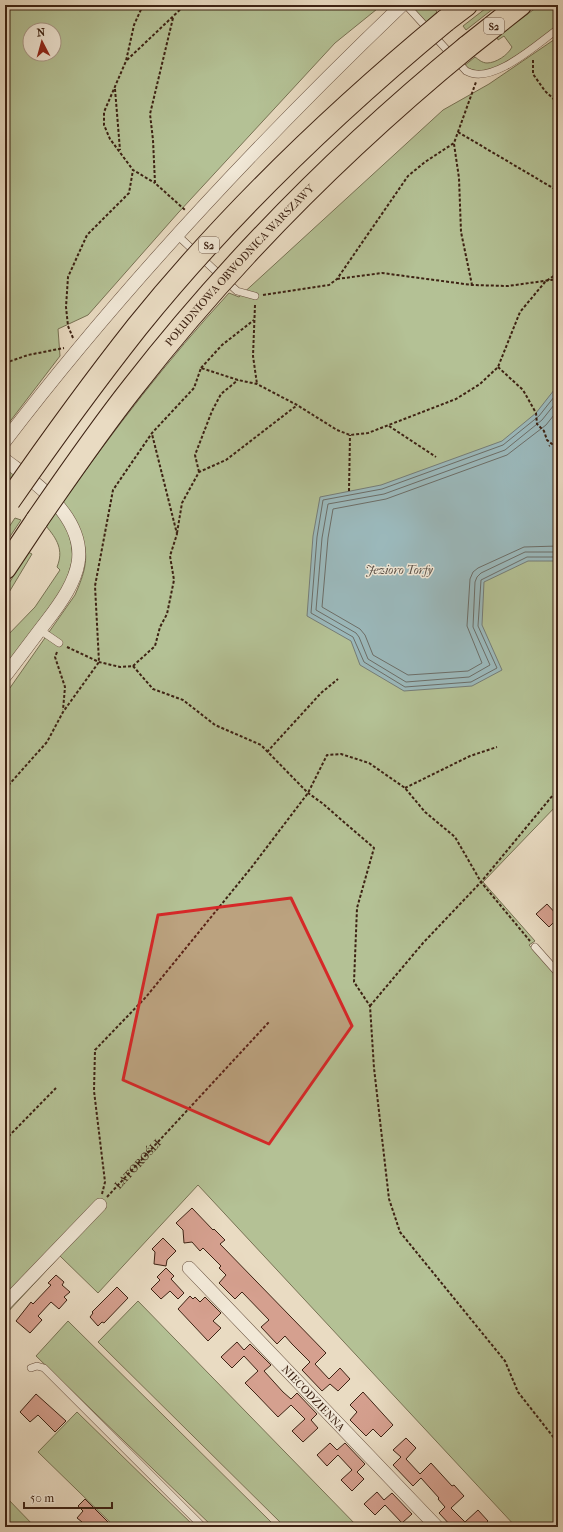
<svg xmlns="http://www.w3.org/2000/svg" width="563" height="1532" font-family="'IM FELL French Canon',serif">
  <rect width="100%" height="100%" fill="#e9dbc2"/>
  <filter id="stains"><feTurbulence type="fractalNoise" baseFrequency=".005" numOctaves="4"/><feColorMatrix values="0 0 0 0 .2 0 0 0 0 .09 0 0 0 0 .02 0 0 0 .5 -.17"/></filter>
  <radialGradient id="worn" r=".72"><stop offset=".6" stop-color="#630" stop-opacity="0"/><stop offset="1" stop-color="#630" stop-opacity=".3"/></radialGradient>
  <g fill="#b4c195" stroke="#787254" fill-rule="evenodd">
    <path d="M5 5H382L335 43 178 213 88 315 58 329 60 356 5 428ZM30 30H54V54H30Z"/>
    <polygon points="414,5 436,5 435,9 437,12 426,22 415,10"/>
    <polygon points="490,5 498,5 466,30 463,26"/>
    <path d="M540 5H558V27L516 56 495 69 480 71 472 70 464 66 475 57C478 59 482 63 487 63 496 63 508 55 512 47L504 36 498 40 497 36Z"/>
    <path d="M558 37V804L483 882 535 941 529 945 558 977V1527H516L198 1185 98 1293 60 1256 5 1315V695L75 595C82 579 89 562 84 544 81 533 68 514 62 503 114 430 168 359 229 293L239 297 443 110 489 84Z"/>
    <polygon points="5,467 14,474 5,488"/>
    <path d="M56 512 66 525 71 542 73 558 65 586 5 667V638L35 607 60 570 57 567C64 550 57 539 46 526Z"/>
    <polygon points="15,518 21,520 5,544 5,533"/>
    <polygon points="28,552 32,554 5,599 5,590"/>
    <polygon points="138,1301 358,1527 285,1527 98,1342"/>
    <polygon points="68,1321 272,1523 268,1527 213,1527 36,1356"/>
    <polygon points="77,1412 195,1527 115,1527 38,1452"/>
    <polygon points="5,1496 35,1527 5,1527"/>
  </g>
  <polygon fill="#9bb9bc" stroke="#757d78" points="558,385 558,561 528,561 484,582 482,625 502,670 472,686 404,691 360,665 351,641 307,616 313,536 320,497 381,485 502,441 536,413"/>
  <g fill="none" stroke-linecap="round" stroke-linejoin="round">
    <g stroke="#6c6e68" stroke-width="1">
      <polyline points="558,392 539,416 503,445 382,489 323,500 317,537 311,613 353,637 364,662 405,687 471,682 497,668 478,626 481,580 527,557 558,557"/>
      <polyline points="558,400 542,420 505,450 384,494 328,504 322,538 316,610 356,633 359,637 368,659 406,682 469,677 490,665 473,627 475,582 477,577 481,573 525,552 558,552"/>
      <polyline points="558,410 546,425 507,455 386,499 333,509 328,538 322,607 360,629 365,635 373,655 408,675 468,671 482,663 467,626 470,579 473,572 478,568 524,547 558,546"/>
    </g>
  </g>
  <g fill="#d5a08f" stroke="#3d2213">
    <polygon points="547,904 558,916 558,918 549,927 536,914"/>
    <polygon points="192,1208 213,1230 214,1229 225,1240 220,1244 326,1353 315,1364 329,1379 340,1368 350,1379 338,1391 330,1384 322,1391 302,1370 310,1362 292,1344 285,1336 277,1344 261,1327 269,1320 242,1292 235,1299 219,1283 226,1275 219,1268 221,1266 203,1248 200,1251 192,1242 184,1243 183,1230 176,1223"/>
    <polygon points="163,1238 176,1251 167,1260 166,1266 154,1264 155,1252 152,1249"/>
    <polygon points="166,1268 174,1276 171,1279 184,1293 178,1299 170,1291 161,1299 151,1289 160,1280 157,1277"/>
    <polygon points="56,1275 64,1282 62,1285 70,1292 64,1297 67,1300 59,1309 51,1302 38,1316 42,1320 30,1333 16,1321 31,1302 33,1304 51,1285 48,1283"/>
    <polygon points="117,1287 128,1298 104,1323 102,1322 98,1326 90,1317 93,1313 92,1312"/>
    <polygon points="190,1296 193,1299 195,1297 200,1302 205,1297 221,1313 213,1321 221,1328 208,1341 178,1309"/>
    <polygon points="237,1342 244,1350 250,1344 271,1365 264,1371 283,1392 291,1399 297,1393 317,1414 311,1420 318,1428 303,1442 292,1431 305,1419 291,1405 278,1417 256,1394 245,1383 258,1371 244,1356 232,1368 221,1357"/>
    <polygon points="363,1392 393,1425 381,1437 373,1429 366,1436 350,1420 357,1412 350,1405"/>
    <polygon points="36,1394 66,1421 55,1432 38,1415 30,1422 20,1412"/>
    <polygon points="406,1438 416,1448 406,1459 420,1474 431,1463 452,1486 454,1485 464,1496 451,1508 465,1522 478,1510 488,1521 482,1527 452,1527 439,1513 445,1507 438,1499 439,1498 421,1478 413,1486 393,1465 401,1457 393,1450"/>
    <polygon points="330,1443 337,1450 345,1443 365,1464 357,1472 364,1479 352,1491 341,1480 352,1470 338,1455 327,1466 317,1455"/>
    <polygon points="377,1492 384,1500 392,1493 412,1514 402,1523 385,1505 375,1515 364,1504"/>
    <polygon points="85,1499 113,1527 77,1527 82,1522 77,1518 83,1511 78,1506"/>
  </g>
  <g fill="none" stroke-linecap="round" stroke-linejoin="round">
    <defs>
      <g id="lane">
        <path d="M406 5 466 71C492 86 537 44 558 29"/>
        <polyline points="176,234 237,291 255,296"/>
        <polyline points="40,630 59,643"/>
        <polyline points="535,947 558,973"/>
        <polyline points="31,1368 37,1366 44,1368 203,1527"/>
      </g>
      <g id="street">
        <path d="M5 441C124 285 260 141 402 5"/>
        <path d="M5 460C22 473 40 485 54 501 96 547 79 579 46 622 32 640 19 658 5 676"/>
        <path id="s2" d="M189 1268 437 1527"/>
        <polyline points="5,1304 100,1205"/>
      </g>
      <g id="highway">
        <polyline points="445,21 466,5"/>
        <polyline points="467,47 520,5"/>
        <polyline points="5,568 37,520"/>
      </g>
    </defs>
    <use href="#lane" stroke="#68503f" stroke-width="8"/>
    <use href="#street" stroke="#68503f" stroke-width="14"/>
    <use href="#highway" stroke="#3d2213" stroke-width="24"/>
    <g stroke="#3d2213" stroke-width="2" stroke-dasharray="3 2" stroke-linecap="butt">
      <polyline points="143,5 134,25 126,61 104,112 104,125 110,139 133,170 155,183"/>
      <polyline points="173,18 150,114 153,140 155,183 185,210"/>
      <polyline points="127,60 185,5"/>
      <polyline points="533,60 533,74 545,91 558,103"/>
      <polyline points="115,89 120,150"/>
      <polyline points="458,132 558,191"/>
      <polyline points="454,144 459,178 461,232 472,285"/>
      <polyline points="337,279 382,273 472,285 508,286 558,279"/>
      <polyline points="263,295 329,285 337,279 408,176 425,162 454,143 476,82"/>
      <polyline points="255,305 253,356 257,384"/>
      <polyline points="73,338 68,326 66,307 68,277 87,235 129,193 133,170"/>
      <polyline points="5,363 28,355 64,348"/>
      <polyline points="498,367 523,390 536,413 537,424 544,431 547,440 552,444 549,446"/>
      <polyline points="201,368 222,345 254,320"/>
      <polyline points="389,426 436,457"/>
      <polyline points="199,472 195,455 212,411 221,394 238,380"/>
      <polyline points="349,491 350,435"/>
      <polyline points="177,533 182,503 199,472 226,460 296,406"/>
      <polyline points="67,647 99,662 120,667 133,666 155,646 160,627 167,614 174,580 170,556 177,534 152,434"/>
      <polyline points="57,652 55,657 65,687 63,710"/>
      <polyline points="133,666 153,689 183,700 215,725 261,745 308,793 322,803 374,848 357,908 354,982 370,1006 374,1068 389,1199 400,1232 505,1361 518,1392 558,1443"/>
      <polyline points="267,752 321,693 338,679"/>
      <polyline points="405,788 470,756 497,747"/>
      <polyline points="5,789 47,742 63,712 99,662 95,586 113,490 152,433 194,388 201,368 238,380 257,384 297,405 337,430 350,435 368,433 456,399 480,384 498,367 520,312 545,282 558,273"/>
      <polyline points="370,1006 423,943 481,882 558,789"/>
      <polyline points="5,1140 56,1088"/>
      <polyline points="102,1194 105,1182 94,1091 95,1050 146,997 251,868 308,793 327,755 341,754 369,763 405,788 425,812 455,837 481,882 530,941"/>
      <path id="s1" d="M107 1197 269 1022"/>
    </g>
    <use href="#lane" stroke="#f1e8d7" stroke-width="7"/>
    <use href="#street" stroke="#f1e8d7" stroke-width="13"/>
    <use href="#highway" stroke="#e9dbc2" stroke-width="22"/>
    <defs>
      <g id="highway-bridge">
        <path d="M9 501C50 442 92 384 137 327 228 214 334 113 445 21"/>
        <path id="s3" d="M37 520C68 475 99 430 133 387 231 261 344 148 467 47"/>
      </g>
    </defs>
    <use href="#highway-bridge" stroke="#3d2213" stroke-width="24" stroke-linecap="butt"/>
    <use href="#highway-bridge" stroke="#e9dbc2" stroke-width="22"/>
  </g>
  <path fill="#d62828" fill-opacity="0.2" stroke="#d62828" stroke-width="3" stroke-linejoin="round" d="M291 898 352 1026 269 1144 123 1080 158 915Z"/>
  <g text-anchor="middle" stroke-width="3" stroke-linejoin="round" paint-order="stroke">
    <g fill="#f1e8d7" stroke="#735d4e" stroke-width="1">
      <rect x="484" y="18" width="20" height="16" rx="3"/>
      <rect x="199" y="237" width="20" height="16" rx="3"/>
    </g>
    <g font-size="10" font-weight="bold" fill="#3d2213">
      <text x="494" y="30">S2</text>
      <text x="209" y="249">S2</text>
    </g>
    <g font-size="11" fill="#3d2213" stroke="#f1e8d7">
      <text dy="4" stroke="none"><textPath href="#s3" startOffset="326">POŁUDNIOWA OBWODNICA WARSZAWY</textPath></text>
      <text dy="4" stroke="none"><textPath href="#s1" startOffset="45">LATOROŚLI</textPath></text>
      <text dy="4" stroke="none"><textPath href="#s2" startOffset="180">NIECODZIENNA</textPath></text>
    </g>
    <g font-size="12" font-style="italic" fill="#594f46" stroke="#f1e8d7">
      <text x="399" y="574">Jezioro Torfy</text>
    </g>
  </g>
  <rect width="563" height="1532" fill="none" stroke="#e9dbc2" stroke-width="20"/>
  <rect x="6" y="6" width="551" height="1520" fill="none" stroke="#3d2213" stroke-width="2"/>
  <rect x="10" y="10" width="543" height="1512" fill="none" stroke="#3d2213"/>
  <g transform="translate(42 42) rotate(354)"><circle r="19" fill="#f1e8d7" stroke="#a99989"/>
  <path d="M0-3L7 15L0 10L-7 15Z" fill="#8f2418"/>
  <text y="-6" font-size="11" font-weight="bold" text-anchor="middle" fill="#3d2213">N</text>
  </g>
  <path d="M24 1502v6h88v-6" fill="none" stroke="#3d2213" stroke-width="2"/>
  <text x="30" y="1502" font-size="12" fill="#3d2213" stroke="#f1e8d7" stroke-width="3" paint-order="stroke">50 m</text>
  <rect width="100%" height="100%" filter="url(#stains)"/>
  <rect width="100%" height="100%" fill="url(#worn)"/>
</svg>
